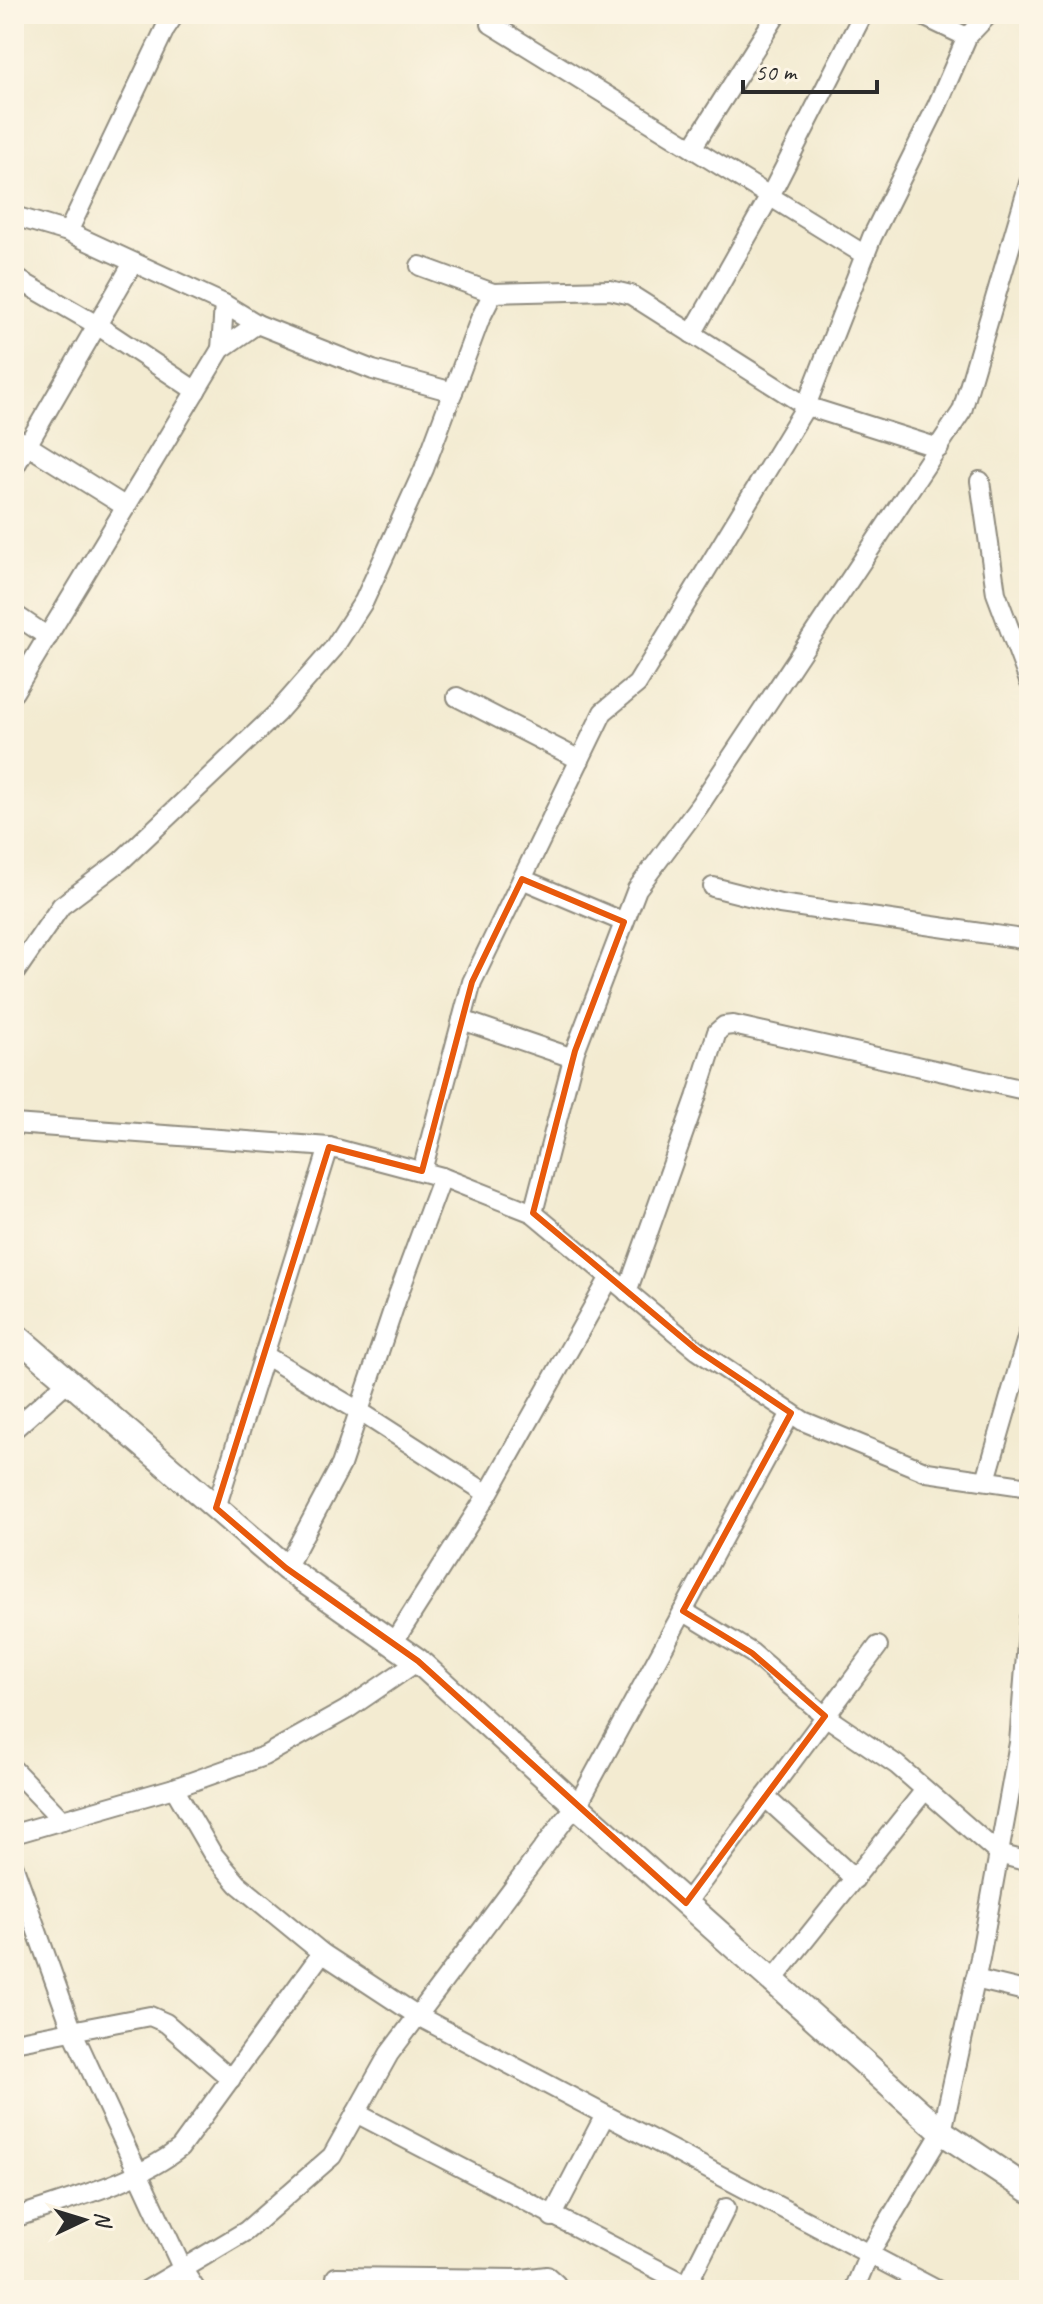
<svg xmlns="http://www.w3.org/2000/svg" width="1043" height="2304" font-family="Caveat,sans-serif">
  <rect width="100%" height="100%" fill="#fcf5e5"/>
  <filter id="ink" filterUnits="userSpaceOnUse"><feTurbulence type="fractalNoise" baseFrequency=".0125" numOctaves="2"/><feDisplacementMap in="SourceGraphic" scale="16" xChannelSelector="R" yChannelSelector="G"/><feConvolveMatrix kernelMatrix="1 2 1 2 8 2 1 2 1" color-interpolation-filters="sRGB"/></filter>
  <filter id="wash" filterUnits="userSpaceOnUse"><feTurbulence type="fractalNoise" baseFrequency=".006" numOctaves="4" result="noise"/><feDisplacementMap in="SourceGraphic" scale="32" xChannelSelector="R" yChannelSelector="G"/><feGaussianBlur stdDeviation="1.8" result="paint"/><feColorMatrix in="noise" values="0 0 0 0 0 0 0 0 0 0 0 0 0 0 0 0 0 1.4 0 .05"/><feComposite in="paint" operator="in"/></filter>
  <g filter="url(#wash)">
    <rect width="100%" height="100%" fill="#f3ebd1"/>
  </g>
  <g filter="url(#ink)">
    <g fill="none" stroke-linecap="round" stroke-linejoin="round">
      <defs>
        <g id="minor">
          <polyline points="919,14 967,37"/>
          <polyline points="491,24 865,255"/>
          <polyline points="692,148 777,14"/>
          <polyline points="14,216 68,232 224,304 257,324 373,370 453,392"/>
          <polyline points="68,232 165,29 175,14"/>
          <polyline points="420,266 493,293 610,290 631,295 806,406 939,448"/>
          <polyline points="14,277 97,325 196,391"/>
          <polyline points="692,334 770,196 863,14"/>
          <polyline points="221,349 224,304"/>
          <polyline points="14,437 126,507"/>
          <polyline points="14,468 133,263"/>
          <polyline points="980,481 996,593 1029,681"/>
          <polyline points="14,614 48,637"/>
          <polyline points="14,692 221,349 257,324"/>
          <polyline points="457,697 580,760"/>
          <polyline points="522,879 624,922"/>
          <polyline points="713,887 780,904 1029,940"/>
          <polyline points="14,974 61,906 121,861 276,714 333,649 364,601 424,469 480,319 493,293"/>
          <polyline points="462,1020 573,1058"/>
          <polyline points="14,1124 329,1147 442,1177 533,1213 697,1350 803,1421 927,1472 1029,1487"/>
          <polyline points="422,1171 472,982 603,712 637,684 806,406 872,237 937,106 967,37 989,14"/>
          <polyline points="533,1213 575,1051 637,889 699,806 962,411 1029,183"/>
          <polyline points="627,1292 696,1098 717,1032 724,1026 733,1025 1029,1091"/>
          <polyline points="264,1355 329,1147"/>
          <polyline points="14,1429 68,1381"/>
          <polyline points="986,1480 1029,1331"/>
          <polyline points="216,1508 264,1355 359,1411 488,1494"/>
          <polyline points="286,1568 341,1465 397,1298 442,1177"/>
          <polyline points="683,1611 752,1653 825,1716 897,1765 999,1854 1029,1862"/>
          <polyline points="393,1643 488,1494 610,1277"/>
          <polyline points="14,1770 62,1820"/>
          <polyline points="174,1788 212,1853 238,1884 322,1953 418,2016 937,2290"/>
          <polyline points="765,1797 855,1879"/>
          <polyline points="14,1834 174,1788 264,1756 346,1710 418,1661"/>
          <polyline points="14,1867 73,2032 183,2270 196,2290"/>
          <polyline points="686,1903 878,1646"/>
          <polyline points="975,1979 1029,1992"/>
          <polyline points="773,1980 925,1790"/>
          <polyline points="14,2042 150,2016 166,2023 231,2079"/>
          <polyline points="356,2113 697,2290"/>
          <polyline points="552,2217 605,2115"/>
          <path d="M14 2218C68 2199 136 2183 180 2148L322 1953"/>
          <polyline points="336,2277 522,2279 547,2276 556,2284 556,2290"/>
          <polyline points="687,2285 726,2208"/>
          <polyline points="147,2290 246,2231 332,2156 389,2054 565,1819 577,1806 791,1413"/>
          <polyline points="854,2290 869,2254 942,2132 980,1958 1019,1743 1029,1618"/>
        </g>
        <polyline id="tertiary" points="14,1334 286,1568 418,1661 577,1806 942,2132 1029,2190"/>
      </defs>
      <use href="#minor" stroke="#8f8b7e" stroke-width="22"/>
      <use href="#tertiary" stroke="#8f8b7e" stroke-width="28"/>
      <use href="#minor" stroke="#fff" stroke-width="18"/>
      <use href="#tertiary" stroke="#fff" stroke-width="24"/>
    </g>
  </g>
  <path fill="none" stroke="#e8590c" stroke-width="6" stroke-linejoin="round" d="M522 879 624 922 575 1051 533 1213 697 1350 791 1413 683 1611 752 1653 825 1716 686 1903 418 1661 286 1568 216 1508 329 1147 422 1171 472 982Z"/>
  <rect width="1043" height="2304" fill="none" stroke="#fcf5e5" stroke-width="48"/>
  <g transform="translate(84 2220) rotate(86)" stroke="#fcf5e5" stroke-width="6" paint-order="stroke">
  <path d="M0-6L14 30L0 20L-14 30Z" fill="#2b2b2b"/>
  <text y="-12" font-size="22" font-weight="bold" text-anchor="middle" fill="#2b2b2b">N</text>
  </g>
  <path d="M743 80v12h134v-12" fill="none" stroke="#2b2b2b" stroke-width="4"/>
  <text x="755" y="80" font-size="24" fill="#2b2b2b" stroke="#fcf5e5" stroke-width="6" paint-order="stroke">50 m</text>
</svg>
